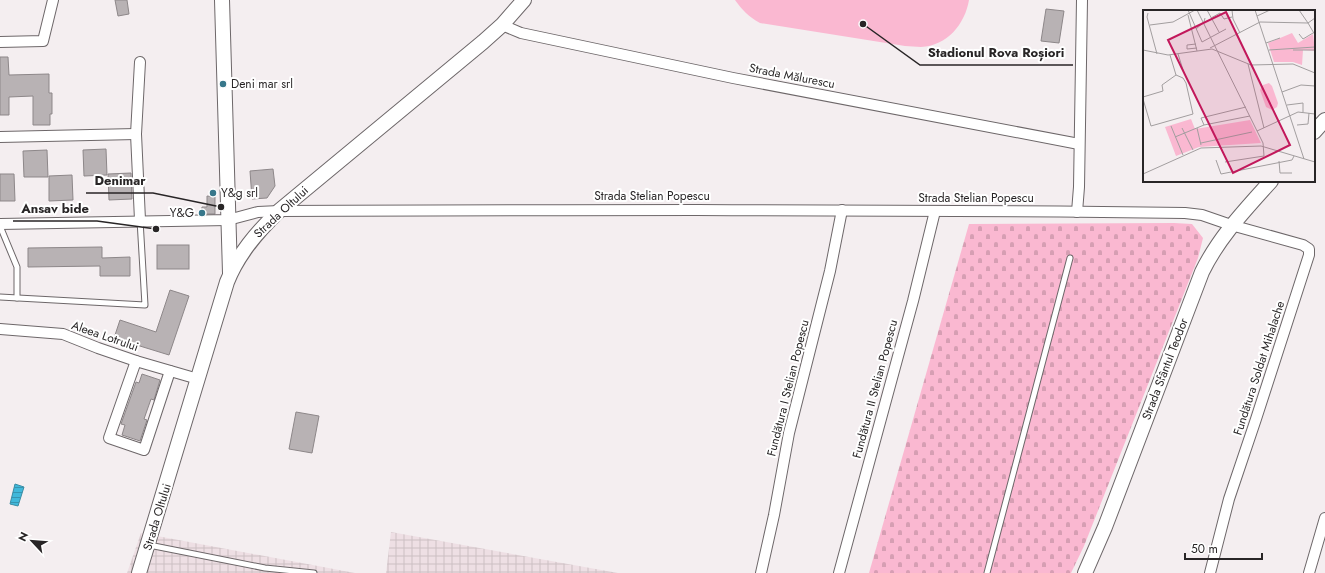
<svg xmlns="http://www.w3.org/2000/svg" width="1325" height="573" font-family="Jost,sans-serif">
  <defs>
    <pattern id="industrial-grid" width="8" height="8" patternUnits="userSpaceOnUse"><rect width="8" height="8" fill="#eedfe4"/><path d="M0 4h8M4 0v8" fill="none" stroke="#ccbfc3"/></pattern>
    <pattern id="cemetery-stones" width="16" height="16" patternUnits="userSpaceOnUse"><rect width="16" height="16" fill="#fab8d1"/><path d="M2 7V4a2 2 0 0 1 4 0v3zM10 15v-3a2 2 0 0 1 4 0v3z" fill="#d69eb3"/></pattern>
    <pattern id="water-rules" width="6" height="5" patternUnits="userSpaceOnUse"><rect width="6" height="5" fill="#40b8da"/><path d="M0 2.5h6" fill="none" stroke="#3695b1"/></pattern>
  </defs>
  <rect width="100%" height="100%" fill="#f4eef0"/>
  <g fill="url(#industrial-grid)">
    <polygon points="391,532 618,573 386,573"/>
    <polygon points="141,533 355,573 127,573"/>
  </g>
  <path fill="#fab8d1" d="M735 0H969C965 24 947 46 921 47 916 47 910 46 905 46L760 23C749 17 742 10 735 0Z"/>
  <polygon fill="url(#cemetery-stones)" points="1174,223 1192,224 1203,238 1198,258 1084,546 1071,573 869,573 969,224"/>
  <polygon fill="url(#water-rules)" stroke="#398ca4" points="15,484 24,487 18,506 10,504"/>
  <g fill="#b8b2b4" stroke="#8d8789">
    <polygon points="115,0 127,0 129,14 118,16"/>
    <polygon points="1046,9 1064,11 1059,43 1041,41"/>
    <polygon points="0,57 8,57 9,75 49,74 49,93 52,93 52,114 50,114 50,125 33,125 33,96 9,97 9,115 0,115"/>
    <polygon points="106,149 107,175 84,176 83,150"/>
    <polygon points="47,150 48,177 24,177 23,151"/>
    <polygon points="273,169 275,186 267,198 252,199 250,171"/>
    <polygon points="131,173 132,199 109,200 108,174"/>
    <polygon points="0,174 14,174 15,201 0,201"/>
    <polygon points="72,175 73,200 49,201 49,176"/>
    <polygon points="207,196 215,197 215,214 201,214 202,207 207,207"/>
    <rect x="157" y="245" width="32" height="24"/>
    <polygon points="102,247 102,258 130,257 130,276 100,276 100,266 28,267 28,248"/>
    <polygon points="170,290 189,296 169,355 114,338 120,320 156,332"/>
    <polygon points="142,374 160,380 154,400 151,399 144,419 147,420 140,441 122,435 125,425 121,424 136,382 139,383"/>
    <polygon points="296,412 319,416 312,453 289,449"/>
  </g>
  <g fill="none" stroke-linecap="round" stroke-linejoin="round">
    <defs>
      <g id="lane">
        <polyline points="0,226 17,267 17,298"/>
        <polyline points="0,297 145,305 140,220"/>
        <polyline points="149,545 265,568 314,573"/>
        <polyline points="987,573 1070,258"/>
      </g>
      <g id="street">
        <polyline points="502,25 521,33 733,78 1079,144"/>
        <polyline points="0,42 43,41 53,0"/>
        <polyline points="140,62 136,134 140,220"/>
        <polyline points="0,137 136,134"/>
        <polyline points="1077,212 1079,187 1082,0"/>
        <path d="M0 224 228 220 258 212 279 211C581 210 883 209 1185 213L1202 215 1231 225 1303 245 1309 249V255L1256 419 1229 499 1210 573"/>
        <polyline points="0,329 63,334 98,348 136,361 198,379"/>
        <polyline points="136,361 109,438 144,450 170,371"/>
        <polyline points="761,573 774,515 789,433 830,271 842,210"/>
        <polyline points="839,573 913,301 935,211"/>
        <polyline points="1309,573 1325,518"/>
      </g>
      <g id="secondary">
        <polyline points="222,0 230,273"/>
        <polyline points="1314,132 1325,120"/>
        <path d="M139 573 227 282C238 254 257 232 279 211L483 42 502 25 524 0"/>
        <path d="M1085 573 1105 527 1202 272C1219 237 1245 210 1271 181"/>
      </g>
    </defs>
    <use href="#lane" stroke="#6d6769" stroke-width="7"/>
    <use href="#street" stroke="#6d6769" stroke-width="12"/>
    <use href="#secondary" stroke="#6d6769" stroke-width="16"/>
    <use href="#lane" stroke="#fff" stroke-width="5"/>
    <use href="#street" stroke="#fff" stroke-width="10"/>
    <use href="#secondary" stroke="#fff" stroke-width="14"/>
  </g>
  <g fill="#37778b" stroke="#fff" stroke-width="1.5">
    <circle cx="223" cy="84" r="4"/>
    <circle cx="213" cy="193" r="4"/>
    <circle cx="202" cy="213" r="4"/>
  </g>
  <g text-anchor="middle" stroke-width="4" stroke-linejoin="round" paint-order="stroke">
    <g font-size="12" fill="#282526" stroke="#fff">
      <text transform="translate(792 76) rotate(11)" y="4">Strada Mălurescu</text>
      <text x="652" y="200">Strada Stelian Popescu</text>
      <text x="976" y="202">Strada Stelian Popescu</text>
      <text transform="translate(281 212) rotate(-43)" y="4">Strada Oltului</text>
      <text transform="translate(105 336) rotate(19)" y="4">Aleea Lotrului</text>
      <text transform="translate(1259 368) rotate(-72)" y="4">Fundătura Soldat Mihalache</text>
      <text transform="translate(1165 369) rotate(-69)" y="4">Strada Sfântul Teodor</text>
      <text transform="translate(788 388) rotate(-76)" y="4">Fundătura I Stelian Popescu</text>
      <text transform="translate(875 389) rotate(-75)" y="4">Fundătura II Stelian Popescu</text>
      <text transform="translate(157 517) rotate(-73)" y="4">Strada Oltului</text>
    </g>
    <g font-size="12" fill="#282526" stroke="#fff" text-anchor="start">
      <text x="231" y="88">Deni mar srl</text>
      <text x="221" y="197">Y&amp;g srl</text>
      <text x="194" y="217" text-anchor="end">Y&amp;G</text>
    </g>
  </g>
  <g transform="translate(1143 10)">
    <rect width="172" height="172" fill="#f4eef0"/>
    <path d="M126 73 129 76 135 93 134 97 129 100 123 97 117 80 120 75Z" fill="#fab8d1"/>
    <path d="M48 109 52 119 107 110 118 133 56 137 33 146 22 117Z" fill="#fab8d1"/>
    <path d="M149 23 155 33 170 24 172 41 160 40 159 55 150 52H131L125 33Z" fill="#fab8d1"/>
    <path fill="none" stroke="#a29e9f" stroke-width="1" d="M45 0 59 32 83 19M54 0 120 133 121 146 82 152M64 0 76 22M89 0 90 9 97 23M112 0 161 149M156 0 165 13M5 3 4 7 14 44M45 5 54 41M114 6 127 0M68 8 77 3 81 9 89 7M165 13 172 25M7 15 30 12 52 0M53 19 61 12 62 8M156 24 160 29 170 23M123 33 137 28M53 34 44 35V39L54 38M67 38 117 12 165 13 172 8M0 40 25 45 69 39 108 55 150 54 172 63M126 40 172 37M150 40H172M35 44 41 63M105 54 121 118M139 82 158 75 172 76M0 87 20 81 19 75 33 65M0 89 8 116 50 104 43 73 40 68 33 65 27 45M144 95 160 93V102M61 115 58 108 103 97M154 115 165 114 166 103M28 116 40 145M39 118 50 140M54 118 58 135M114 121 155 102 172 104M32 127 61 115 107 106M58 133 109 122M73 150 78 164 149 150 151 146M136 151 137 163H149M0 164 58 138 118 136 172 152"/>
    <path fill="#c2185b" fill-opacity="0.15" stroke="#c2185b" stroke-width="2" d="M83 2 147 135 90 163 25 30Z"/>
    <rect width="172" height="172" fill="none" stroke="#282526" stroke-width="2"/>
  </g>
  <path fill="none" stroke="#282526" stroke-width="1.5" d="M863 24L920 65H1073M221 207L153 193H86M156 229L97 221H13"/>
  <g fill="#282526" stroke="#fff" stroke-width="1.5">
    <circle cx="863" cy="24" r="4"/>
    <circle cx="221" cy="207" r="4"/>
    <circle cx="156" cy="229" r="4"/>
  </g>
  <g font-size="13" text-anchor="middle" font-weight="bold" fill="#282526" stroke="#fff" stroke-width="4" stroke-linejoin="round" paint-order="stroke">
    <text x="996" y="57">Stadionul Rova Roșiori</text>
    <text x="120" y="185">Denimar</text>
    <text x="55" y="213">Ansav bide</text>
  </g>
  <g transform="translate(32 541) rotate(296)" stroke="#ffffff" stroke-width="3" paint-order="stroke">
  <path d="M0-3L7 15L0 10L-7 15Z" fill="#282526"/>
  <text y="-6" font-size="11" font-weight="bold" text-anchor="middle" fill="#282526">N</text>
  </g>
  <path d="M1185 553v6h77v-6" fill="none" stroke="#282526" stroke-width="2"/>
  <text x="1191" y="553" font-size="12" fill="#282526" stroke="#ffffff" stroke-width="3" paint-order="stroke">50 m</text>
</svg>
